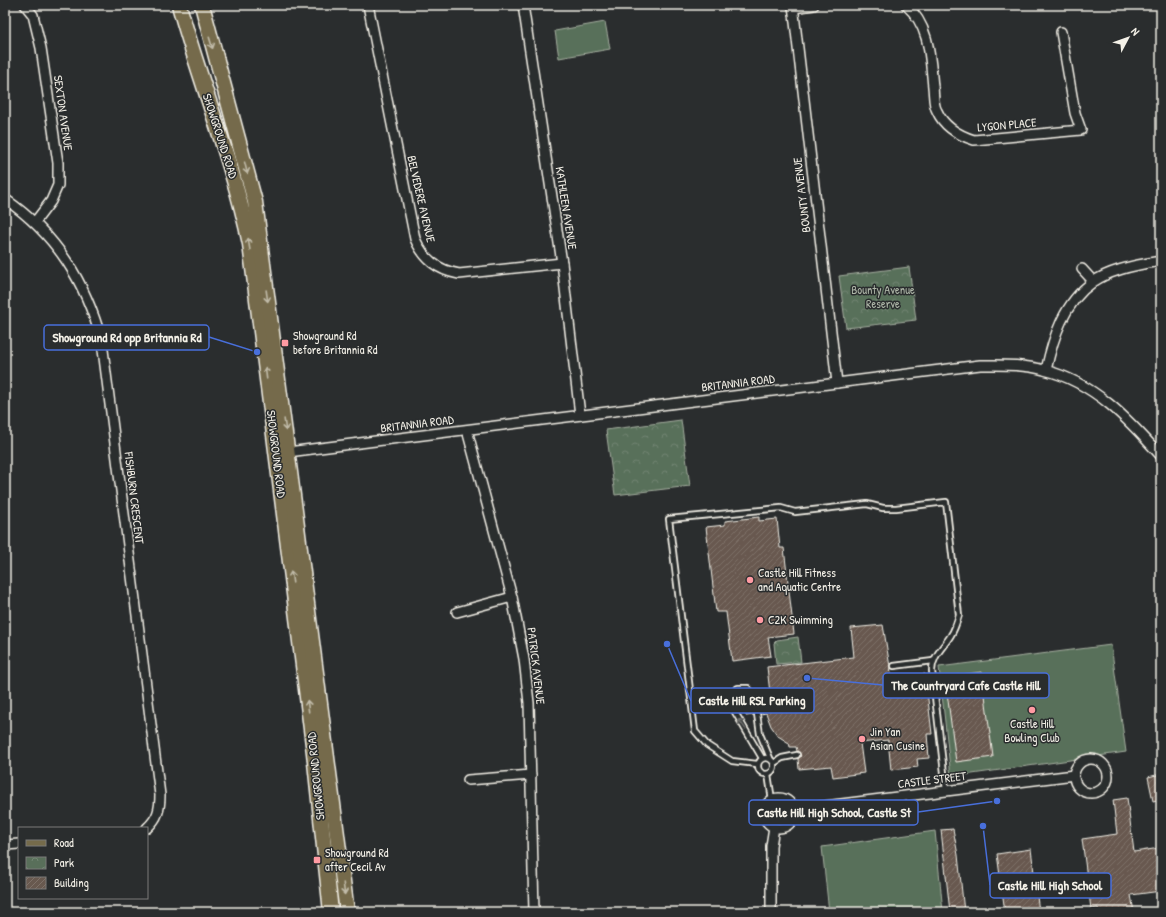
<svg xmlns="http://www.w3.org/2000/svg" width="1166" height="917" font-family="'Patrick Hand',sans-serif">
  <defs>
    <pattern id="park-crowns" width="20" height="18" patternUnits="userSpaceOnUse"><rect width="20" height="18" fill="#596f5a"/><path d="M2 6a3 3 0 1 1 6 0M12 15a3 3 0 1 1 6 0" fill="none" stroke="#718472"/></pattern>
    <pattern id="building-hatch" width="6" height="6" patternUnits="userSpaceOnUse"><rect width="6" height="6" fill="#68594f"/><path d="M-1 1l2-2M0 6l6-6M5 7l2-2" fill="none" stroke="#7e7168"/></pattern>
  </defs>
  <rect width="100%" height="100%" fill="#2a2d2e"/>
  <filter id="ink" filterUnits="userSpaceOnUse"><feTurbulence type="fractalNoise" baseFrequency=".025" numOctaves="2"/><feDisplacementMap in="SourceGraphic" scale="8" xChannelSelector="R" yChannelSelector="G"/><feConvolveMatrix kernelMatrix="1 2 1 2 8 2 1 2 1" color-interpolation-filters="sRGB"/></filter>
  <g filter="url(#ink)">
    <g fill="url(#park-crowns)" stroke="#a6b0a1">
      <polygon points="909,267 916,320 846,328 839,276"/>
      <polygon points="681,420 690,486 615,495 606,430"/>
      <polygon points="798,637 801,662 776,664 774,643 777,640"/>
    </g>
    <g fill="#596f5a" stroke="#a6b0a1">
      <polygon points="605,22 610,49 559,58 555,31"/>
      <polygon points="1111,645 1126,752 951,777 939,667"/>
      <polygon points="935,831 943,912 829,912 822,847"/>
    </g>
    <g fill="url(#building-hatch)" stroke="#f4f1e8">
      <polygon points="759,517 759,521 777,519 780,548 784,548 794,634 768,637 771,656 732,661 726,612 716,612 706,527 725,525 725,521"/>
      <polygon points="883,625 892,679 925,674 932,734 927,734 929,758 917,759 918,767 891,770 888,740 860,743 864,773 833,777 831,766 799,769 798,759 801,755 797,751 796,747 790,747 789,743 778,736 771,726 766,713 761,714 757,710 753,715 746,716 744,697 750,696 754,699 758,695 770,693 767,667 854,657 851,628"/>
      <polygon points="982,672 993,757 956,762 945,677"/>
      <polygon points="1161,774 1161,799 1153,801 1148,777"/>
      <polygon points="1127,798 1134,852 1160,848 1161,891 1131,895 1134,912 1099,912 1098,908 1091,909 1082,839 1117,834 1113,800"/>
      <polygon points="953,829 958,855 964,912 950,912 941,830"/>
      <polygon points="1031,849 1039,912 1005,912 997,854"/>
    </g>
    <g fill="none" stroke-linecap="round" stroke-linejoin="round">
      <defs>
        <g id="service">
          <polyline points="894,666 933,661"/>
          <polyline points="754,695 748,688 738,688 730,694 729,702 762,758"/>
          <polyline points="757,714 760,734 770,758"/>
          <circle cx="766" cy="766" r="8"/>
          <polyline points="774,763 782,758 797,755"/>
          <path d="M757 764 732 761 707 745 695 731 669 519 781 508 795 512 867 504 883 508H896L946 502 959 615C957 622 955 629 951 635 944 647 932 656 932 671L946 790"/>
          <polyline points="768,774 772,800"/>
        </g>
        <g id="minor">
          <polyline points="25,5 33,15 41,48 58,163 58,185 51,201 35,222"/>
          <path d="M368 5 415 239C424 259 437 270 459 274L562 263"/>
          <polyline points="523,5 562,263 580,415"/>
          <polyline points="793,5 837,383"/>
          <path d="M906 5C930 26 930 57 933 87 934 94 933 105 937 111 944 127 958 135 974 140L1081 130 1075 113 1061 32"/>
          <polyline points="793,8 814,5"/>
          <path d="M5 199C57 235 85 281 102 342L160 795C160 809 158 818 147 828"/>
          <polyline points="1082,269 1093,281"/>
          <path d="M1046 370C1053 338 1064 302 1093 282 1111 269 1140 264 1161 261"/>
          <polyline points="467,430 512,597 524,659 529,703 534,912"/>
          <path d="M288 452 980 365C1001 365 1023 364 1044 370 1094 382 1129 420 1161 456"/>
          <polyline points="457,612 512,597"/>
          <circle cx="1091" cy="776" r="17"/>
          <polyline points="468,780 531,775"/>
          <circle cx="779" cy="813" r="15"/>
          <polyline points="793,810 1074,775"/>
          <polyline points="5,845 19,844"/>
          <polyline points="771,912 771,846 774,827"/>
        </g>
        <g id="primary">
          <path d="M179 5C201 85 233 162 250 244L314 753 331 912"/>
          <polyline points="202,5 255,202 347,912"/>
        </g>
      </defs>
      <use href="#service" stroke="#f4f1e8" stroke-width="8"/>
      <use href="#minor" stroke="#f4f1e8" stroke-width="12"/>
      <use href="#primary" stroke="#f4f1e8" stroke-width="17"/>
      <use href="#service" stroke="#2a2d2e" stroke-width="4.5"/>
      <use href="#minor" stroke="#2a2d2e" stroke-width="9"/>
      <use href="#primary" stroke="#756b4b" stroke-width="14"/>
    </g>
    <defs><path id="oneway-shaft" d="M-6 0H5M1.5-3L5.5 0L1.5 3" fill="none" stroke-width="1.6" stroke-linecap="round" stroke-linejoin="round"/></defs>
    <g stroke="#c1bba9">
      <use href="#oneway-shaft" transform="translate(211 43) rotate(73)"/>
      <use href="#oneway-shaft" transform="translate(246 168) rotate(76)"/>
      <use href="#oneway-shaft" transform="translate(249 244) rotate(-99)"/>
      <use href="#oneway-shaft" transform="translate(267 296) rotate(82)"/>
      <use href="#oneway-shaft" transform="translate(266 373) rotate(-97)"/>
      <use href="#oneway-shaft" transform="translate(285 425) rotate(82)"/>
      <use href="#oneway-shaft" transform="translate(292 577) rotate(-97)"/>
      <use href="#oneway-shaft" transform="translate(308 706) rotate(-97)"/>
      <use href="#oneway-shaft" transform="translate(344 889) rotate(83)"/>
    </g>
    <use stroke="#71726f" href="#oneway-shaft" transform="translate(742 724) rotate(-125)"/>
  </g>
  <g fill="#ff9aa2" stroke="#2a2d2e" stroke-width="1.5">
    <rect x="281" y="339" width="8" height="8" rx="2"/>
    <circle cx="750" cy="580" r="4"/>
    <circle cx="760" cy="620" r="4"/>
    <circle cx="1032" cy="710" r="4"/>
    <circle cx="862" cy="739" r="4"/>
    <rect x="313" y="856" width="8" height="8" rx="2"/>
  </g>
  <g text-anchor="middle" stroke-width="3" stroke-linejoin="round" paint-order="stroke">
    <g font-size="12" fill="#f4f1e8" stroke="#2a2d2e">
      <text transform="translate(63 113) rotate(82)" y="4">SEXTON AVENUE</text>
      <text transform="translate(1007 125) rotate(-5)" y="4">LYGON PLACE</text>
      <text transform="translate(220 136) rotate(72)" y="4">SHOWGROUND ROAD</text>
      <text transform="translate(802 195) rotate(-97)" y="4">BOUNTY AVENUE</text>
      <text transform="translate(421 199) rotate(77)" y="4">BELVEDERE AVENUE</text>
      <text transform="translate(566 208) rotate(81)" y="4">KATHLEEN AVENUE</text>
      <text transform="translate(738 383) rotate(-7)" y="4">BRITANNIA ROAD</text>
      <text transform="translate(417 424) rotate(-7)" y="4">BRITANNIA ROAD</text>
      <text transform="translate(276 454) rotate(83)" y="4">SHOWGROUND ROAD</text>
      <text transform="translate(134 498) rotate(83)" y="4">FISHBURN CRESCENT</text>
      <text transform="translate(536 666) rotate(83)" y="4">PATRICK AVENUE</text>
      <text transform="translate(316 776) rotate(-96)" y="4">SHOWGROUND ROAD</text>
      <text transform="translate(932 780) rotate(-7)" y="4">CASTLE STREET</text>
    </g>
    <g font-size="12" fill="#aeb6a8" stroke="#2a2d2e">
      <text x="883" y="294">Bounty Avenue<tspan x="883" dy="14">Reserve</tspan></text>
    </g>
    <g font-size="12" fill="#f4f1e8" stroke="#2a2d2e" text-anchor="start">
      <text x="293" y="340">Showground Rd<tspan x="293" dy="14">before Britannia Rd</tspan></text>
      <text x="758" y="577">Castle Hill Fitness<tspan x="758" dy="14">and Aquatic Centre</tspan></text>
      <text x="768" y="624">C2K Swimming</text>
      <text x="1032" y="728" text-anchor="middle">Castle Hill<tspan x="1032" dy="14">Bowling Club</tspan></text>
      <text x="870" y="736">Jin Yan<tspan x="870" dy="14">Asian Cusine</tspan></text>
      <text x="325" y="857">Showground Rd<tspan x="325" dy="14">after Cecil Av</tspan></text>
    </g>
  </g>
  <path fill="none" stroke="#486fdb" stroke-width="1.5" d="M257 352L209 337M807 678L883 685M667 644L691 701M997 801L918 812M983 826L990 885"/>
  <g fill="#486fdb" stroke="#2a2d2e" stroke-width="1.5">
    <circle cx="257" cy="352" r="4"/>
    <circle cx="807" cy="678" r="4"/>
    <circle cx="667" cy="644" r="4"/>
    <circle cx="997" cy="801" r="4"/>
    <circle cx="983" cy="826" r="4"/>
  </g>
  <g fill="#2a2d2e" stroke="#486fdb" stroke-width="1.5">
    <rect x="44" y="325" width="165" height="25" rx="4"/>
    <rect x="883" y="673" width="166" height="25" rx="4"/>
    <rect x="691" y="688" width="123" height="25" rx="4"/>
    <rect x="749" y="800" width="169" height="25" rx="4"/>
    <rect x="990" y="873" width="121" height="25" rx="4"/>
  </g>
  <g font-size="13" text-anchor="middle" font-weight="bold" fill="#f4f1e8">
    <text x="127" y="342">Showground Rd opp Britannia Rd</text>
    <text x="966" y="690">The Countryard Cafe Castle Hill</text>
    <text x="752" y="705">Castle Hill RSL Parking</text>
    <text x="834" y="817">Castle Hill High School, Castle St</text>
    <text x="1050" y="890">Castle Hill High School</text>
  </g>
  <rect width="1166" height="917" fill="none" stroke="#2a2d2e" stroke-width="20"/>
  <rect x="10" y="10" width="1146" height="897" fill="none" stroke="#f4f1e8" stroke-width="1.5" filter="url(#ink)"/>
  <rect x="18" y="827" width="130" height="72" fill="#2a2d2e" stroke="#7b7b78"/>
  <rect x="26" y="840" width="20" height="6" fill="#756b4b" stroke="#7b7b78"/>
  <text x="54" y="847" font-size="12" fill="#f4f1e8">Road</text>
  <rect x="26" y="857" width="20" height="12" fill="url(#park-crowns)" stroke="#7b7b78"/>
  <text x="54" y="867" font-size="12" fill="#f4f1e8">Park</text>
  <rect x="26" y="877" width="20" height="12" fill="url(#building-hatch)" stroke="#7b7b78"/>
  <text x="54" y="887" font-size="12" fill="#f4f1e8">Building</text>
  <g transform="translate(1128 38) rotate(49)" stroke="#2a2d2e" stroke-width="3" paint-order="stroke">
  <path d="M0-3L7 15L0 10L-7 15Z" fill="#f4f1e8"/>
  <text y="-6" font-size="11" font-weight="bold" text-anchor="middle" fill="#f4f1e8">N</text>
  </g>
</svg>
